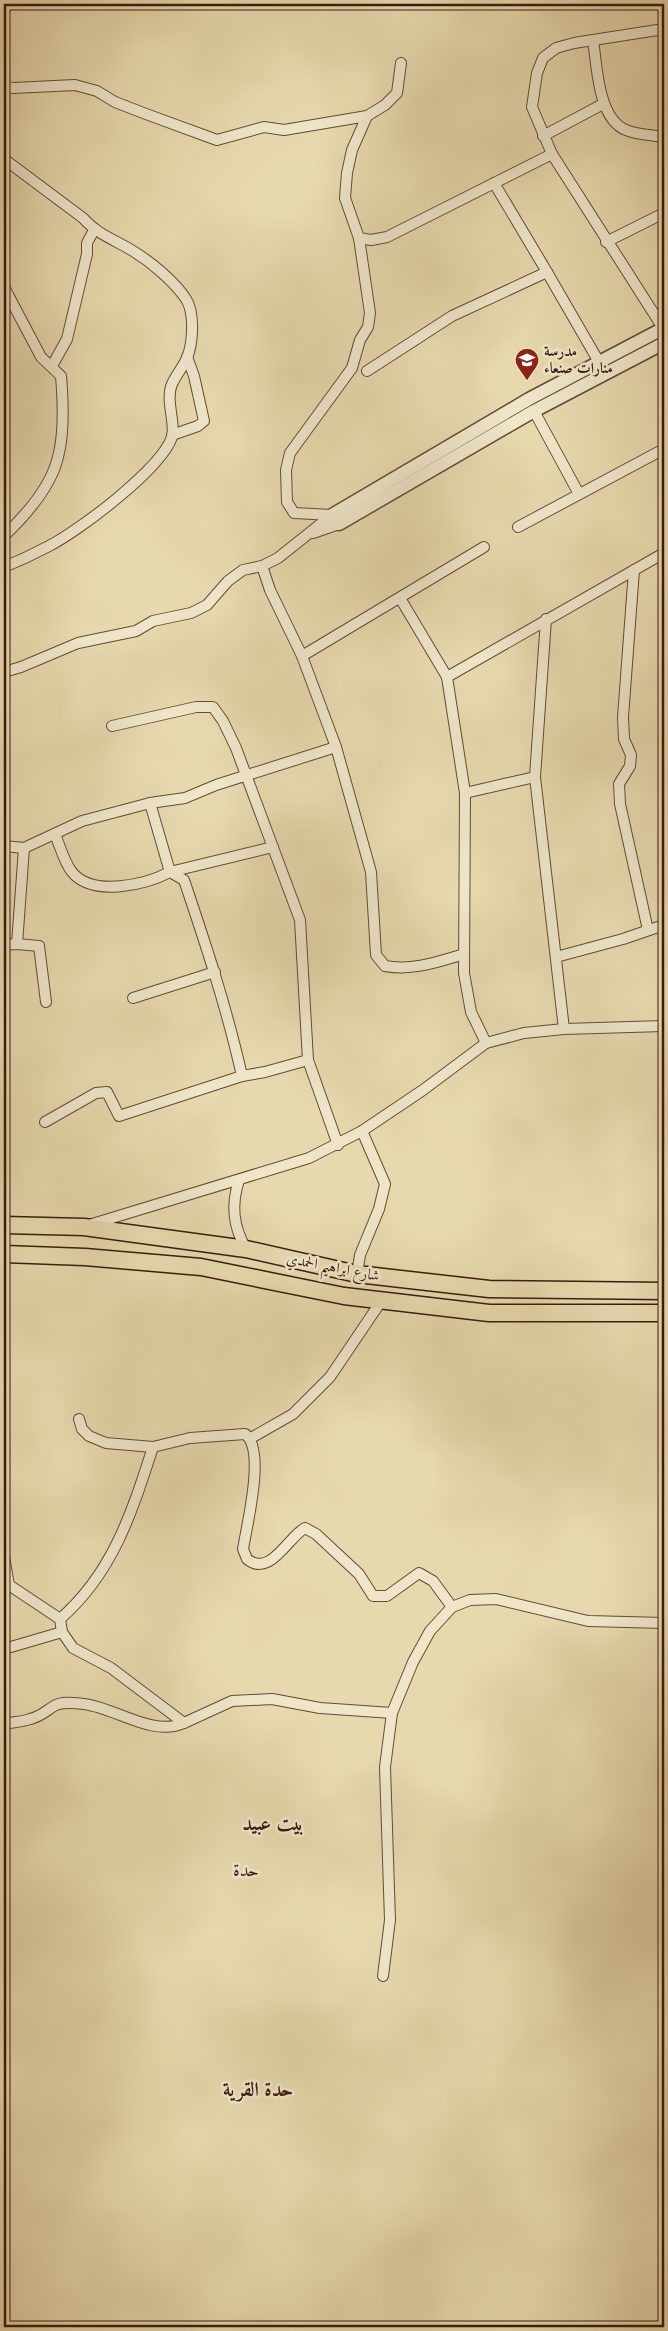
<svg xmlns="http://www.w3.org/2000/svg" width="668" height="2331" font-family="Cardo,Amiri,serif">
  <rect width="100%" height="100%" fill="#e7d9ae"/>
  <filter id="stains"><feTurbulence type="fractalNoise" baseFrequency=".004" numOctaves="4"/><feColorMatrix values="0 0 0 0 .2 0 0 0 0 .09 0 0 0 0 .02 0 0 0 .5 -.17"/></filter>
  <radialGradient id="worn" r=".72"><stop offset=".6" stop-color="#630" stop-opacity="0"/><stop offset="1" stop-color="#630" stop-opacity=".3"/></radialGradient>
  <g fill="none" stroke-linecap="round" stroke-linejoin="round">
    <defs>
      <g id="minor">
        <path d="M593 40C597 66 598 119 626 130 637 135 652 135 664 137"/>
        <polyline points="4,86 13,88 75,85 97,91 115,102 146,114 217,140 264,127 284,130 367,116"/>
        <polyline points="543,136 603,104"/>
        <path d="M4 159 83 218C97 234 115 240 133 251 151 262 174 281 186 299 195 313 193 343 187 358 183 367 176 375 172 384 165 400 176 424 172 437 161 469 80 530 49 546 34 554 19 561 4 567"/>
        <polyline points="359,238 371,240 387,237 552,154"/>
        <polyline points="606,242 664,213"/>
        <polyline points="547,272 599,362"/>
        <path d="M4 287 41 357 61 376C63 400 64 435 58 457 51 487 25 516 4 536"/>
        <polyline points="663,328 552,154 532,107 537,73 543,58 556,48 574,43 664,29"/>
        <polyline points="52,366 67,339 87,254 87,243 94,230"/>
        <polyline points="367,371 452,316 547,272 494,183"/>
        <polyline points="534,411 579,494"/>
        <polyline points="172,435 198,426 204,421 194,376 187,357"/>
        <polyline points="332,515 294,513 287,502 286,470 290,453 352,368 360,340 368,327 370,313 359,238 345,198 347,173 352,150 367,116 385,105 397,93 401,63"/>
        <polyline points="518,527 664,449"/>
        <polyline points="313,533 339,524"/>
        <path d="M262 566 270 590 302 656 336 747 371 872 376 955 385 966C413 971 437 962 464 954"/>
        <polyline points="634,570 623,717 624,739 631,755 630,766 619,784 620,804 648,930"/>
        <polyline points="400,598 447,677 465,793 464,973 471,1012 486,1043"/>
        <polyline points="546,619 535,777 564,1029"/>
        <polyline points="302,656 484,547"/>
        <polyline points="4,672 21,667 78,643 136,631 153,621 191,613 207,605 228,581 243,570 262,566 278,558 332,515"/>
        <polyline points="447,677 664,553"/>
        <polyline points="112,726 196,707 213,707 223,721 236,748 300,920 308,1060 338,1145"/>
        <polyline points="465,793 535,777"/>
        <path d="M150 803 170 872 184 880C206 945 227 1009 242 1076"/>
        <path d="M55 834C60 846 64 862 72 872 93 898 147 884 170 872L273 847"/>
        <polyline points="4,846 24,848 82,821 150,803 185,798 216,785 336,747"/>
        <polyline points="17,944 24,848"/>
        <polyline points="4,945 17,944 39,946 46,1002"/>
        <polyline points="556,957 623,939 664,925"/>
        <polyline points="133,998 215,972"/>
        <polyline points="45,1122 96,1093 107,1092 119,1116 242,1076 265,1072 308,1060"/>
        <path d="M239 1180C231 1205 233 1226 246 1249"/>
        <polyline points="89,1225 309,1158 362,1131 423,1090 486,1043 524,1033 564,1029 664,1026"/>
        <polyline points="357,1274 360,1255 379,1209 385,1184 362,1131"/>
        <path d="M79 1419 82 1429 89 1436 106 1443 153 1447 190 1438 245 1434C266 1449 247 1524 243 1549L247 1559C270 1578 288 1537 305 1528L316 1534 359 1574 373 1596H387L419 1573 433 1581 452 1607"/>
        <polyline points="251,1438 293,1414 330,1377 382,1300"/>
        <polyline points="4,1557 9,1585 60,1619 62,1632 73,1648 111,1668 184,1723 232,1701 272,1699 320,1708 392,1713"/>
        <path d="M60 1619C113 1573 132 1512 153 1447"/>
        <polyline points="4,1649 62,1632"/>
        <path d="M4 1724C12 1722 22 1722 30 1719 40 1717 46 1711 54 1706 62 1701 75 1703 84 1704 116 1708 152 1737 184 1723"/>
        <polyline points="383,1976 390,1920 385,1767 392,1713 413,1662 430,1631 452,1607 470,1600 496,1599 588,1621 664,1623"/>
      </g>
      <g id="tertiary">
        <polyline points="332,515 529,399 664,328"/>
        <polyline points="339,524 534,411 664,343"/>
      </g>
      <g id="primary">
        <polyline points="4,1225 84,1227 246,1249 357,1274 489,1289 664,1291"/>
        <polyline points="4,1254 85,1257 201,1267 344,1296 489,1313 664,1313"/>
      </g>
    </defs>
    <use href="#minor" stroke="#644a36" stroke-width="12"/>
    <use href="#tertiary" stroke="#644a36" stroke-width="15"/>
    <use href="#primary" stroke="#391a0e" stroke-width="19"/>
    <use href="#minor" stroke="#efe6ca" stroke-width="10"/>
    <use href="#tertiary" stroke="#efe6ca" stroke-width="12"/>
    <use href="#primary" stroke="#e7d9ae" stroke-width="16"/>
  </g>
  <defs>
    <symbol id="school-pin" viewBox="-11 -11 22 30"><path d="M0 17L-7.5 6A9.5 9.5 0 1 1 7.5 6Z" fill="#8f2418" stroke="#efe6ca"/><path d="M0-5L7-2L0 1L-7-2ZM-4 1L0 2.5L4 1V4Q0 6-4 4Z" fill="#fff"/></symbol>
  </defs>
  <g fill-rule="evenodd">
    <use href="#school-pin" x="513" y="346" width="28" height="38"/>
  </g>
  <g text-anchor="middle" stroke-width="5" stroke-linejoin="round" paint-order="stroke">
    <g font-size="15" font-weight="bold" fill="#391a0e" stroke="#efe6ca" text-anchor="start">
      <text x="544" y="356">مدرسة<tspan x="544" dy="17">منارات صنعاء</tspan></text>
    </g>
    <g font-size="15" fill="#391a0e" stroke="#efe6ca">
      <text transform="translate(333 1267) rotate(11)" y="5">شارع ابراهيم الحمدي</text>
    </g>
    <g font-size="18" fill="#391a0e" stroke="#efe6ca">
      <text x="246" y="1876">حدة</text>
    </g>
    <g font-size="20" font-weight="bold" fill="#391a0e" stroke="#efe6ca">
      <text x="273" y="1830">بيت عبيد</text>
      <text x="258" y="2096">حدة القرية</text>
    </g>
  </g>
  <rect width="668" height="2331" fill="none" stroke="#e7d9ae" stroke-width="20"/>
  <rect x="5" y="5" width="658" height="2321" fill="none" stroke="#391a0e" stroke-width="2.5"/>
  <rect x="10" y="10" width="648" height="2311" fill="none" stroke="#391a0e"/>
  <rect width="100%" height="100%" filter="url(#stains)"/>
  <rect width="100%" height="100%" fill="url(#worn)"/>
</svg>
